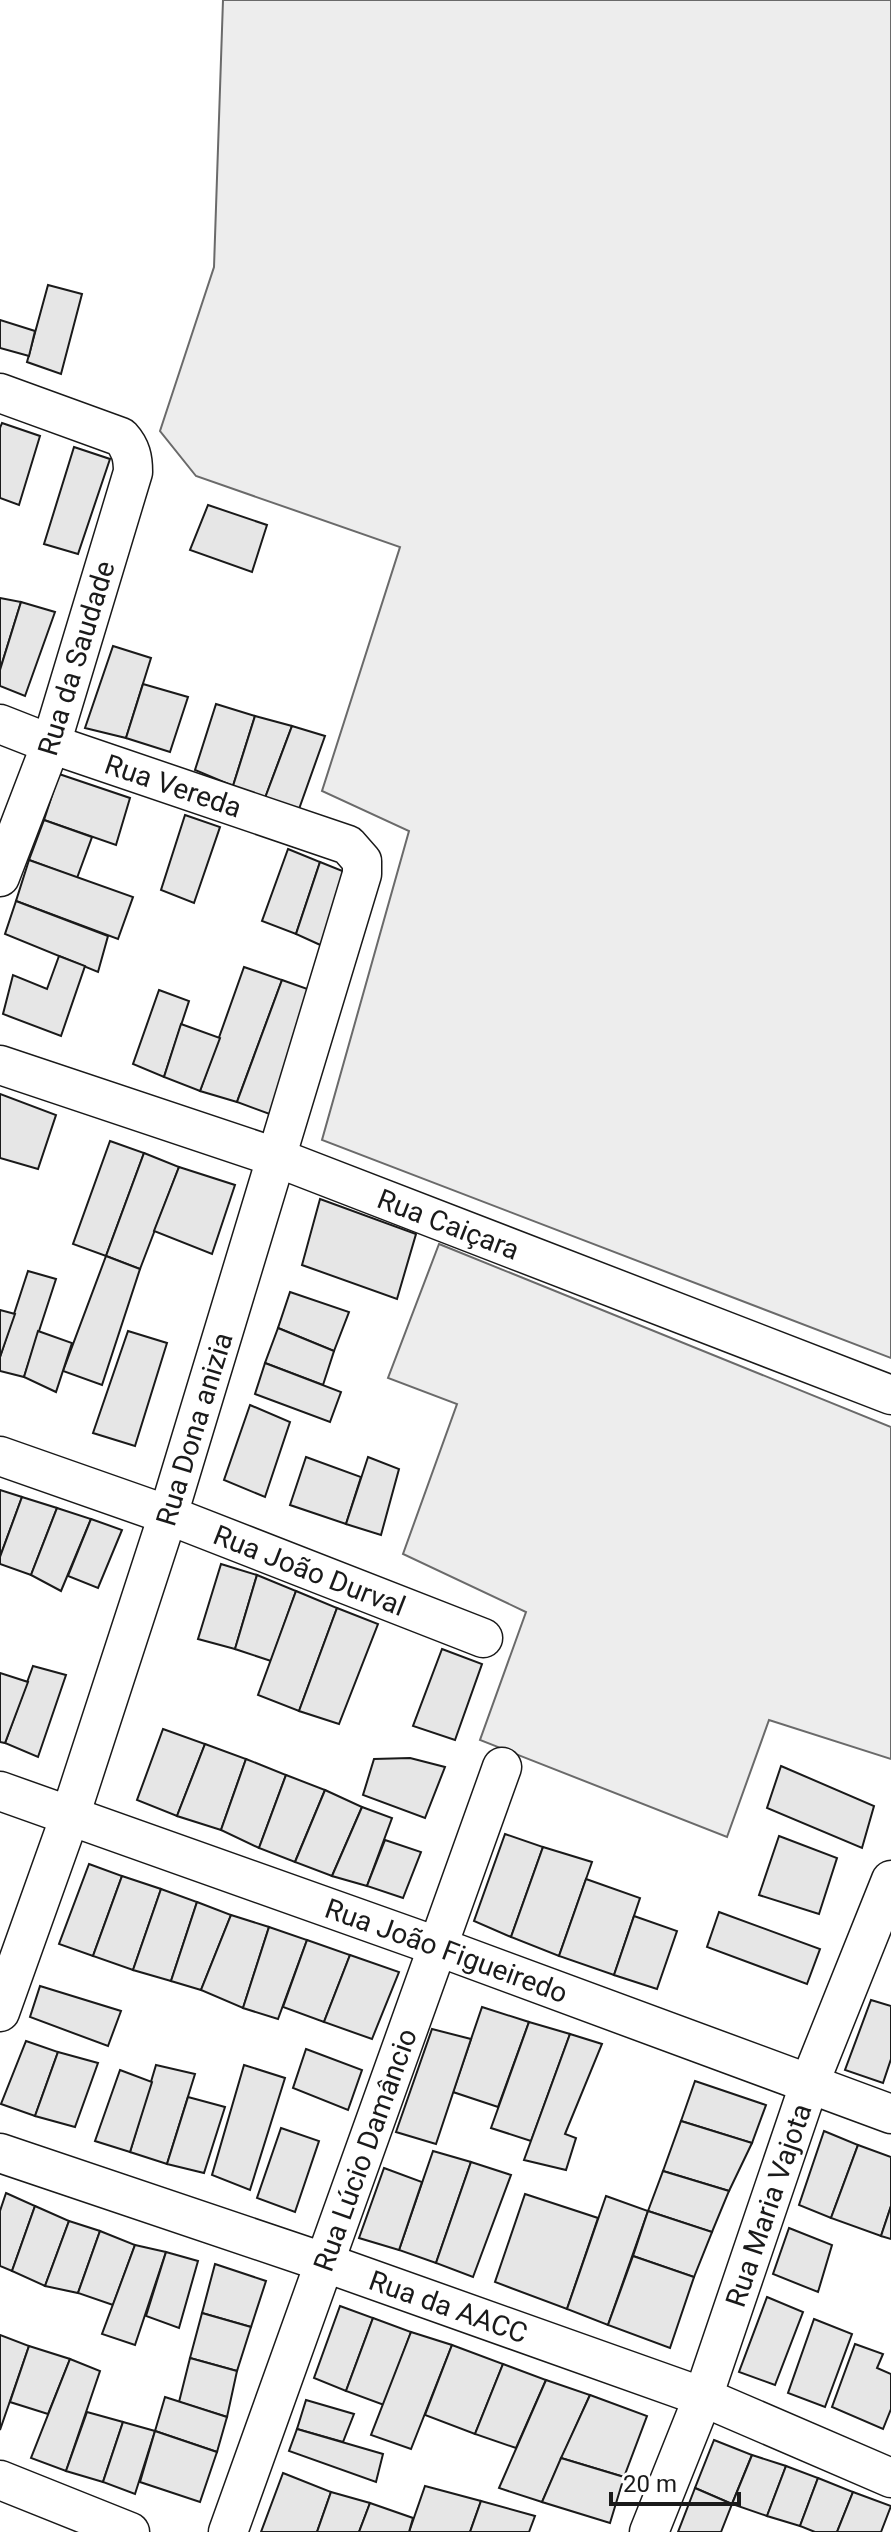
<svg xmlns="http://www.w3.org/2000/svg" width="891" height="2532" font-family="Roboto,sans-serif">
  <rect width="100%" height="100%" fill="#fff"/>
  <g fill="#ededed" stroke="#6a6a6a" stroke-width="2">
    <polygon points="223,0 891,0 891,1358 322,1140 409,831 322,791 400,547 196,476 160,431 214,267"/>
    <polygon points="439,1244 891,1427 891,1759 769,1720 727,1837 480,1740 526,1612 403,1554 457,1404 388,1378"/>
  </g>
  <g fill="#e6e6e6" stroke="#1a1a1a" stroke-width="2">
    <polygon points="48,285 82,294 61,374 27,362"/>
    <polygon points="0,320 35,331 29,356 0,348"/>
    <polygon points="2,423 40,436 19,505 0,498 0,428"/>
    <polygon points="74,447 110,459 78,554 44,544"/>
    <polygon points="208,505 267,525 252,572 190,550"/>
    <polygon points="0,598 21,602 0,670"/>
    <polygon points="21,602 55,612 25,696 0,686 0,670"/>
    <polygon points="113,646 151,658 126,738 85,728"/>
    <polygon points="143,684 188,697 170,752 126,738"/>
    <polygon points="216,704 255,716 233,786 195,770"/>
    <polygon points="255,716 292,726 265,798 233,786"/>
    <polygon points="292,726 325,736 299,809 265,798"/>
    <polygon points="59,774 130,798 116,845 44,820"/>
    <polygon points="185,815 220,827 194,903 161,890"/>
    <polygon points="44,820 92,837 77,878 29,860"/>
    <polygon points="288,849 320,862 296,934 262,921"/>
    <polygon points="29,860 133,897 118,939 16,901"/>
    <polygon points="320,862 350,874 327,948 296,934"/>
    <polygon points="16,901 108,936 98,972 5,934"/>
    <polygon points="59,956 85,966 61,1036 3,1014 13,975 47,989"/>
    <polygon points="244,967 282,980 237,1102 200,1091"/>
    <polygon points="282,980 316,992 275,1116 237,1102"/>
    <polygon points="159,990 189,1001 164,1077 133,1064"/>
    <polygon points="181,1024 220,1038 200,1091 164,1077"/>
    <polygon points="0,1094 56,1115 38,1169 0,1158"/>
    <polygon points="110,1141 144,1153 106,1256 73,1244"/>
    <polygon points="144,1153 179,1167 140,1269 106,1256"/>
    <polygon points="179,1167 235,1185 212,1254 154,1231"/>
    <polygon points="320,1199 416,1234 397,1299 302,1265"/>
    <polygon points="106,1256 140,1269 102,1385 63,1371"/>
    <polygon points="28,1271 56,1279 24,1377 0,1371 0,1357"/>
    <polygon points="290,1292 349,1312 334,1351 278,1328"/>
    <polygon points="0,1310 15,1314 0,1357"/>
    <polygon points="278,1328 334,1351 323,1385 265,1363"/>
    <polygon points="38,1331 72,1343 56,1392 24,1377"/>
    <polygon points="128,1331 167,1343 135,1446 93,1433"/>
    <polygon points="265,1363 341,1392 330,1422 255,1394"/>
    <polygon points="250,1405 290,1422 265,1497 224,1480"/>
    <polygon points="306,1457 361,1477 346,1524 290,1505"/>
    <polygon points="368,1457 399,1469 381,1535 346,1524"/>
    <polygon points="0,1490 22,1497 0,1557"/>
    <polygon points="22,1497 57,1508 31,1575 0,1564 0,1557"/>
    <polygon points="57,1508 91,1519 61,1591 31,1575"/>
    <polygon points="91,1519 122,1530 98,1588 68,1576"/>
    <polygon points="221,1564 257,1575 235,1649 198,1639"/>
    <polygon points="257,1575 296,1591 271,1661 235,1649"/>
    <polygon points="296,1591 337,1608 299,1711 258,1695"/>
    <polygon points="337,1608 378,1624 339,1724 299,1711"/>
    <polygon points="442,1649 482,1664 455,1740 413,1726"/>
    <polygon points="33,1666 66,1675 38,1757 5,1743"/>
    <polygon points="0,1673 28,1682 5,1743 0,1742"/>
    <polygon points="163,1729 205,1744 177,1816 137,1800"/>
    <polygon points="205,1744 246,1759 221,1830 177,1816"/>
    <polygon points="410,1758 445,1767 425,1818 363,1795 374,1759"/>
    <polygon points="246,1759 286,1775 259,1848 221,1830"/>
    <polygon points="781,1766 874,1806 862,1848 767,1808"/>
    <polygon points="286,1775 325,1790 295,1862 259,1848"/>
    <polygon points="325,1790 362,1807 332,1876 295,1862"/>
    <polygon points="362,1807 392,1818 367,1886 332,1876"/>
    <polygon points="505,1834 543,1847 511,1937 474,1921"/>
    <polygon points="779,1836 837,1858 819,1914 759,1895"/>
    <polygon points="385,1840 421,1852 403,1898 367,1886"/>
    <polygon points="543,1847 592,1862 559,1956 511,1937"/>
    <polygon points="89,1864 122,1876 93,1956 59,1944"/>
    <polygon points="122,1876 161,1889 133,1970 93,1956"/>
    <polygon points="586,1879 640,1898 614,1975 559,1956"/>
    <polygon points="161,1889 197,1902 171,1981 133,1970"/>
    <polygon points="197,1902 231,1915 201,1990 171,1981"/>
    <polygon points="719,1912 820,1949 807,1984 707,1947"/>
    <polygon points="231,1915 269,1927 243,2008 201,1990"/>
    <polygon points="634,1916 677,1931 657,1989 614,1975"/>
    <polygon points="269,1927 307,1940 278,2019 243,2008"/>
    <polygon points="307,1940 350,1955 324,2022 283,2007"/>
    <polygon points="350,1955 399,1972 372,2039 324,2022"/>
    <polygon points="40,1986 121,2011 108,2046 30,2017"/>
    <polygon points="871,2000 891,2006 891,2059 883,2083 845,2070"/>
    <polygon points="482,2007 529,2022 498,2107 453,2092"/>
    <polygon points="529,2022 570,2034 531,2141 491,2128"/>
    <polygon points="432,2029 471,2039 436,2144 396,2132"/>
    <polygon points="570,2034 602,2044 565,2134 576,2138 566,2170 524,2160"/>
    <polygon points="26,2041 58,2052 35,2116 1,2104"/>
    <polygon points="306,2049 362,2070 348,2110 293,2088"/>
    <polygon points="58,2052 98,2063 75,2127 35,2116"/>
    <polygon points="156,2065 195,2074 167,2164 130,2152"/>
    <polygon points="244,2065 285,2078 250,2190 212,2175"/>
    <polygon points="120,2070 152,2082 130,2152 95,2141"/>
    <polygon points="695,2081 766,2105 752,2143 681,2121"/>
    <polygon points="188,2097 225,2107 204,2173 167,2164"/>
    <polygon points="681,2121 752,2143 729,2191 663,2171"/>
    <polygon points="281,2128 319,2141 295,2212 257,2198"/>
    <polygon points="824,2131 858,2145 831,2218 799,2205"/>
    <polygon points="858,2145 891,2157 891,2206 881,2236 831,2218"/>
    <polygon points="433,2151 471,2162 436,2263 399,2250"/>
    <polygon points="471,2162 511,2175 473,2277 436,2263"/>
    <polygon points="384,2168 422,2182 399,2250 359,2238"/>
    <polygon points="663,2171 729,2191 712,2232 648,2211"/>
    <polygon points="6,2193 35,2206 12,2271 0,2266 0,2211"/>
    <polygon points="525,2194 598,2218 567,2309 495,2282"/>
    <polygon points="606,2196 648,2211 608,2325 567,2309"/>
    <polygon points="35,2206 69,2221 45,2286 12,2271"/>
    <polygon points="891,2206 891,2239 881,2236"/>
    <polygon points="648,2211 712,2232 694,2277 633,2256"/>
    <polygon points="69,2221 100,2231 78,2293 45,2286"/>
    <polygon points="789,2228 832,2245 818,2292 773,2274"/>
    <polygon points="100,2231 135,2245 113,2305 78,2293"/>
    <polygon points="135,2245 166,2252 135,2345 102,2334"/>
    <polygon points="166,2252 198,2261 179,2328 146,2316"/>
    <polygon points="633,2256 694,2277 670,2348 608,2325"/>
    <polygon points="215,2264 266,2281 251,2327 202,2313"/>
    <polygon points="767,2297 803,2312 775,2385 739,2372"/>
    <polygon points="340,2306 373,2318 346,2391 314,2378"/>
    <polygon points="202,2313 251,2327 237,2371 190,2358"/>
    <polygon points="373,2318 411,2332 384,2405 346,2391"/>
    <polygon points="814,2319 852,2334 825,2407 788,2393"/>
    <polygon points="411,2332 452,2345 411,2449 371,2435"/>
    <polygon points="0,2335 29,2346 0,2430"/>
    <polygon points="855,2344 883,2354 877,2368 891,2374 891,2409 883,2429 832,2407"/>
    <polygon points="452,2345 503,2364 475,2434 425,2415"/>
    <polygon points="29,2346 70,2359 48,2414 10,2402"/>
    <polygon points="190,2358 237,2371 227,2417 179,2402"/>
    <polygon points="70,2359 100,2371 66,2471 31,2458"/>
    <polygon points="503,2364 546,2380 516,2448 475,2434"/>
    <polygon points="546,2380 590,2395 542,2502 499,2488"/>
    <polygon points="590,2395 647,2416 624,2477 561,2458"/>
    <polygon points="165,2397 227,2417 217,2452 155,2431"/>
    <polygon points="306,2400 354,2414 343,2442 297,2429"/>
    <polygon points="87,2412 123,2422 103,2482 66,2471"/>
    <polygon points="123,2422 155,2431 135,2494 103,2482"/>
    <polygon points="297,2429 383,2454 376,2482 289,2451"/>
    <polygon points="155,2431 217,2452 200,2502 140,2482"/>
    <polygon points="714,2440 752,2455 732,2504 695,2488"/>
    <polygon points="752,2455 786,2466 767,2516 732,2504"/>
    <polygon points="561,2458 624,2477 610,2523 542,2502"/>
    <polygon points="786,2466 818,2478 800,2526 767,2516"/>
    <polygon points="283,2473 331,2492 317,2532 261,2532"/>
    <polygon points="818,2478 853,2492 837,2532 815,2532 800,2526"/>
    <polygon points="425,2486 481,2501 470,2532 409,2532"/>
    <polygon points="695,2488 732,2504 721,2532 678,2532"/>
    <polygon points="331,2492 370,2503 359,2532 317,2532"/>
    <polygon points="853,2492 891,2506 881,2532 837,2532"/>
    <polygon points="481,2501 535,2516 529,2532 470,2532"/>
    <polygon points="370,2503 413,2518 409,2532 359,2532"/>
  </g>
  <g fill="none" stroke-linecap="round" stroke-linejoin="round">
    <defs>
      <g id="street">
        <path d="M0 393 121 437C131 448 133 458 133 472L51 744 0 877"/>
        <path id="s1" d="M0 724 51 744 348 845 362 861V874L168 1515 70 1816 0 2012"/>
        <path id="s2" d="M0 1065 275 1157 891 1395"/>
        <path id="s3" d="M0 1456 168 1515 483 1638"/>
        <path id="s4" d="M0 1791 439 1947 891 2114"/>
        <path id="s5" d="M0 2153 326 2263 703 2397 891 2478"/>
        <polyline points="0,2480 130,2532"/>
        <path id="s6" d="M228 2532 502 1767"/>
        <path id="s7" d="M649 2532 703 2397 810 2082 891 1880"/>
      </g>
    </defs>
    <use href="#street" stroke="#1a1a1a" stroke-width="41"/>
    <use href="#street" stroke="#fff" stroke-width="38"/>
  </g>
  <g text-anchor="middle" stroke-width="6" stroke-linejoin="round" paint-order="stroke">
    <g font-size="28" fill="#1a1a1a" stroke="#fff">
      <text transform="translate(76 658) rotate(-73)" y="10">Rua da Saudade</text>
      <text dy="10" stroke="none"><textPath href="#s1" startOffset="184">Rua Vereda</textPath></text>
      <text dy="10" stroke="none"><textPath href="#s2" startOffset="476">Rua Caiçara</textPath></text>
      <text transform="translate(194 1429) rotate(-73)" y="10">Rua Dona anizia</text>
      <text dy="10" stroke="none"><textPath href="#s3" startOffset="330">Rua João Durval</textPath></text>
      <text dy="10" stroke="none"><textPath href="#s4" startOffset="474">Rua João Figueiredo</textPath></text>
      <text dy="10" stroke="none"><textPath href="#s6" startOffset="406">Rua Lúcio Damâncio</textPath></text>
      <text dy="10" stroke="none"><textPath href="#s7" startOffset="348">Rua Maria Vajota</textPath></text>
      <text dy="10" stroke="none"><textPath href="#s5" startOffset="474">Rua da AACC</textPath></text>
    </g>
  </g>
  <path d="M611 2492v12h128v-12" fill="none" stroke="#1a1a1a" stroke-width="4"/>
  <text x="623" y="2492" font-size="24" fill="#1a1a1a" stroke="#ffffff" stroke-width="6" paint-order="stroke">20 m</text>
</svg>
